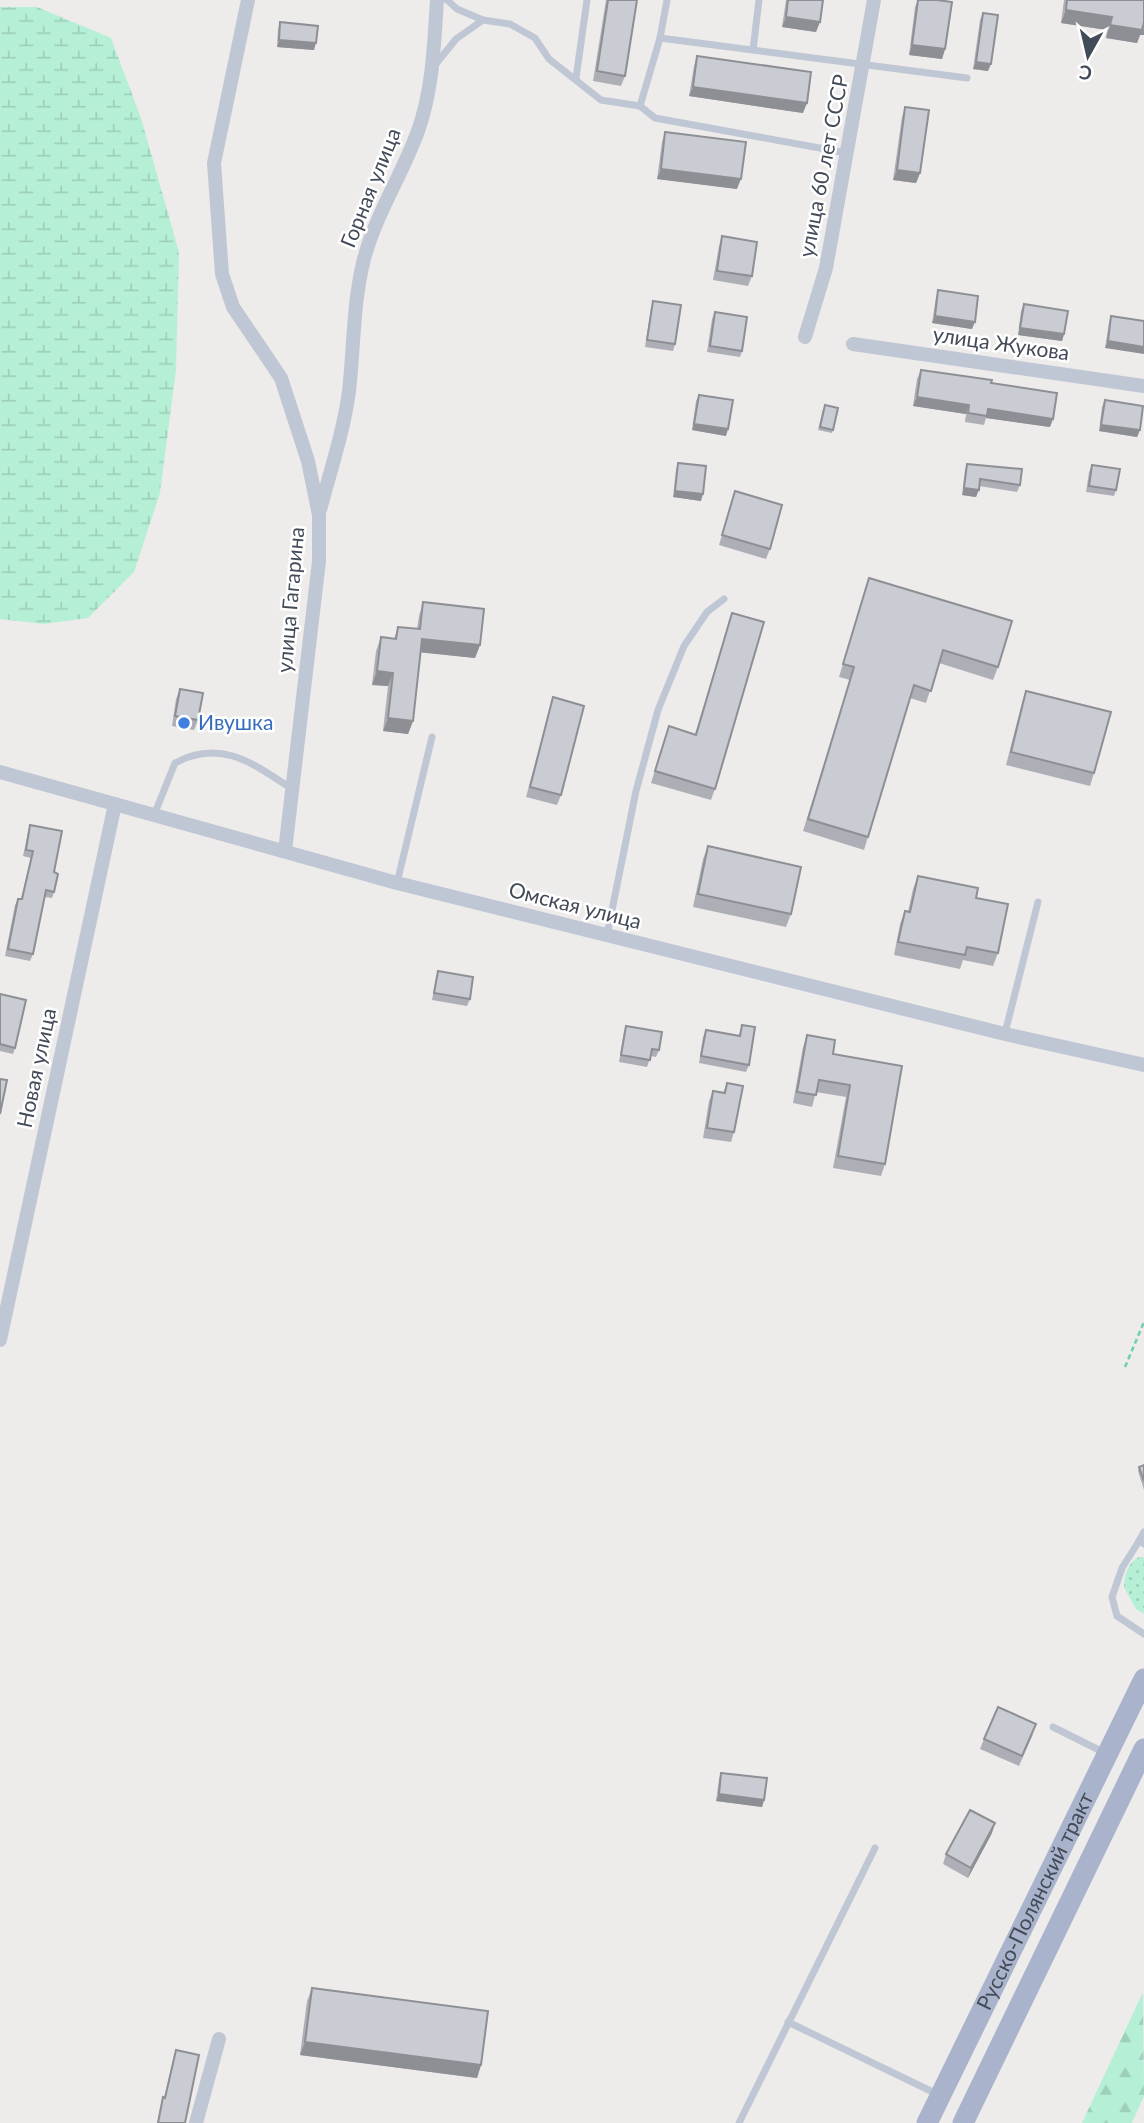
<svg xmlns="http://www.w3.org/2000/svg" width="1144" height="2123" font-family="Lato,sans-serif">
  <defs>
    <pattern id="green-dots" width="8" height="8" patternUnits="userSpaceOnUse" patternTransform="scale(1.75)"><rect width="8" height="8" fill="#b5f0d6"/><path d="M2 2h.1M6 6h.1" fill="none" stroke="#9dcfba" stroke-width="1.8" stroke-linecap="round"/></pattern>
    <pattern id="forest-firs" width="22" height="20" patternUnits="userSpaceOnUse" patternTransform="scale(1.75)"><rect width="22" height="20" fill="#b5f0d6"/><path d="M5 1l3.5 6h-7zM16 11l3.5 6h-7z" fill="#9dcfba"/></pattern>
    <pattern id="wetland-marsh" width="20" height="14" patternUnits="userSpaceOnUse" patternTransform="scale(1.75)"><rect width="20" height="14" fill="#b5f0d6"/><path d="M1 5h8M5 5V1M11 12h8M15 12V8" fill="none" stroke="#9dcfba"/></pattern>
  </defs>
  <rect width="100%" height="100%" fill="#eeebeb"/>
  <path fill="url(#green-dots)" d="M1139 1557H1144V1614L1136 1609 1124 1587C1124 1575 1128 1563 1139 1557Z"/>
  <polygon fill="url(#forest-firs)" points="1143,1992 1144,2096 1132,2123 1082,2123"/>
  <polygon fill="url(#wetland-marsh)" points="0,7 37,7 111,38 141,118 179,252 176,370 160,493 134,572 88,618 44,624 0,619"/>
  <g fill="none" stroke-linecap="round" stroke-linejoin="round">
    <polyline stroke="#6ccfb0" stroke-width="2.5" stroke-dasharray="5 3.5" stroke-linecap="butt" points="1125,1367 1144,1322"/>
    <g stroke="#c0c7d4" stroke-width="7">
      <polyline points="447,0 457,9 483,20 510,24 535,38 549,59 601,100 640,106 655,118 847,153"/>
      <polyline points="660,38 967,78"/>
      <polyline points="753,50 759,0"/>
      <polyline points="435,65 456,39 483,20"/>
      <polyline points="576,78 587,0"/>
      <polyline points="640,106 660,38 667,0"/>
      <path d="M154 815 175 763C221 738 254 764 292 789"/>
      <polyline points="397,883 432,737"/>
      <polyline points="607,935 636,791 658,710 684,646 707,612 724,599"/>
      <polyline points="1005,1033 1038,902"/>
      <polyline points="1144,1532 1139,1541 1144,1544"/>
      <polyline points="1139,1541 1122,1568 1112,1597 1117,1616 1144,1634"/>
      <polyline points="1053,1727 1105,1753"/>
      <polyline points="788,2022 937,2094"/>
      <polyline points="739,2123 875,1848"/>
    </g>
    <g stroke="#c0c7d4" stroke-width="14">
      <polyline points="248,0 214,163 222,274 233,307 281,378 308,461 319,515 319,561 285,851"/>
      <polyline points="805,337 826,268 874,0"/>
      <polyline points="853,344 1144,386"/>
      <path d="M320 510C330 472 344 430 349 391 354 347 353 302 364 259 376 214 402 175 418 131 433 89 434 44 437 0"/>
      <polyline points="0,772 397,883 1005,1034 1144,1065"/>
      <polyline points="0,1340 115,804"/>
      <polyline points="196,2123 219,2039"/>
    </g>
    <g stroke="#a9b4cc" stroke-width="21">
      <path id="s1" d="M927 2123 1144 1679"/>
      <polyline points="963,2123 1144,1749"/>
    </g>
  </g>
  <g fill="#aeafb6">
    <polygon points="606,0 637,0 625,76 621,86 593,81"/>
    <polygon points="786,0 823,0 816,32 782,27"/>
    <polygon points="918,0 937,0 945,49 942,59 909,55 915,7"/>
    <polygon points="1064,0 1144,0 1144,35 1140,35 1137,43 1106,38 1107,30 1061,23"/>
    <polygon points="983,13 988,71 973,69 980,20"/>
    <polygon points="280,22 314,50 277,47 278,29"/>
    <polygon points="697,56 803,113 689,96 694,66"/>
    <polygon points="905,107 920,173 916,183 893,180 902,117"/>
    <polygon points="665,132 737,189 657,179 662,142"/>
    <polygon points="722,236 752,276 748,286 713,280 719,246"/>
    <polygon points="938,290 972,329 932,323 936,297"/>
    <polygon points="653,301 675,344 673,351 645,347 651,308"/>
    <polygon points="1024,304 1064,334 1062,341 1018,335 1021,311"/>
    <polygon points="715,312 742,351 740,357 707,352 712,319"/>
    <polygon points="1111,316 1144,321 1105,348 1109,323"/>
    <polygon points="921,370 991,383 1050,427 986,418 984,425 965,422 966,414 913,406 917,379"/>
    <polygon points="699,395 726,436 692,430 696,401"/>
    <polygon points="1105,400 1140,430 1137,437 1099,431 1102,407"/>
    <polygon points="823,409 833,430 832,433 818,430"/>
    <polygon points="678,463 701,501 673,497 676,470"/>
    <polygon points="967,464 1020,485 1017,492 979,486 976,497 962,495 965,470"/>
    <polygon points="1092,465 1116,490 1114,496 1086,492 1089,472"/>
    <polygon points="735,491 770,549 766,559 719,545"/>
    <polygon points="869,578 998,667 993,680 939,663 926,703 910,698 864,850 803,831 850,680 839,677"/>
    <polygon points="423,602 480,645 475,658 420,652 413,721 408,734 383,731 388,686 372,685 376,651 381,637 394,639 398,627 417,629 419,616"/>
    <polygon points="732,613 715,789 711,800 651,783 669,726 695,734"/>
    <polygon points="180,689 198,720 194,730 172,726 176,699"/>
    <polygon points="1026,691 1094,773 1090,786 1006,765 1022,703"/>
    <polygon points="553,697 561,795 557,805 526,797"/>
    <polygon points="30,825 54,872 54,892 52,898 45,897 33,954 30,961 5,956 15,905 18,899 21,899 31,858 23,856 28,832"/>
    <polygon points="708,846 791,914 786,927 693,907 703,859"/>
    <polygon points="918,876 976,898 998,953 993,966 963,960 960,969 894,955 900,924 905,911 908,912 913,889"/>
    <polygon points="438,971 470,999 467,1006 432,1000 436,978"/>
    <polygon points="0,994 15,1048 13,1054 0,1051"/>
    <polygon points="742,1025 749,1065 746,1072 699,1063 703,1037 706,1030 739,1036"/>
    <polygon points="626,1026 659,1050 656,1057 651,1056 647,1067 619,1062 624,1032"/>
    <polygon points="807,1035 833,1054 902,1066 885,1164 881,1176 833,1168 846,1097 816,1092 812,1107 793,1103 803,1047"/>
    <polygon points="727,1083 734,1132 731,1142 703,1138 709,1101 713,1091 723,1093"/>
    <polygon points="1144,1465 1144,1490 1138,1471 1139,1467"/>
    <polygon points="1033,1734 1019,1766 980,1749 984,1739"/>
    <polygon points="721,1773 764,1800 762,1807 716,1801 719,1779"/>
    <polygon points="992,1833 968,1878 943,1864 946,1854"/>
    <polygon points="312,1988 481,2065 477,2078 300,2055 307,2001"/>
    <polygon points="176,2050 185,2123 157,2123 161,2104 163,2097 164,2098"/>
  </g>
  <g fill="#8d8f94">
    <polygon points="1066,10 1112,17 1107,30 1061,23"/>
    <polygon points="786,17 820,22 816,32 782,27"/>
    <polygon points="1143,21 1144,35 1140,35 1137,43 1106,38 1110,25"/>
    <polygon points="279,40 316,43 314,50 277,47"/>
    <polygon points="912,45 945,49 942,59 909,55"/>
    <polygon points="976,62 991,64 988,71 973,69"/>
    <polygon points="693,87 807,103 803,113 689,96"/>
    <polygon points="661,169 741,179 737,189 657,179"/>
    <polygon points="897,170 920,173 916,183 893,180"/>
    <polygon points="935,316 975,322 972,329 932,323"/>
    <polygon points="1020,328 1064,334 1062,341 1018,335"/>
    <polygon points="1108,341 1144,347 1144,354 1105,348"/>
    <polygon points="917,397 969,405 966,414 913,406"/>
    <polygon points="988,409 1053,419 1050,427 986,418"/>
    <polygon points="694,424 728,429 726,436 692,430"/>
    <polygon points="1101,425 1140,430 1137,437 1099,431"/>
    <polygon points="964,488 979,490 976,497 962,495"/>
    <polygon points="675,491 703,494 701,501 673,497"/>
    <polygon points="422,639 480,645 475,658 417,652"/>
    <polygon points="377,671 393,673 388,686 372,685"/>
    <polygon points="388,718 413,721 408,734 383,731"/>
    <polygon points="719,1794 764,1800 762,1807 716,1801"/>
    <polygon points="995,1823 992,1833 968,1878 971,1868"/>
    <polygon points="305,2042 481,2065 477,2078 300,2055"/>
  </g>
  <g fill="#caccd4" stroke="#8d8f94" stroke-width="2">
    <polygon points="608,0 637,0 625,76 597,71"/>
    <polygon points="788,0 823,0 820,22 786,17"/>
    <polygon points="918,0 937,0 952,2 945,49 912,45"/>
    <polygon points="1067,0 1144,0 1144,22 1142,30 1110,25 1112,17 1066,10"/>
    <polygon points="983,13 998,15 991,64 976,62"/>
    <polygon points="280,22 318,26 316,43 279,40"/>
    <polygon points="697,56 811,72 807,103 693,87"/>
    <polygon points="905,107 929,110 920,173 897,170"/>
    <polygon points="665,132 746,142 741,179 661,169"/>
    <polygon points="722,236 757,242 752,276 717,271"/>
    <polygon points="938,290 978,296 975,322 935,316"/>
    <polygon points="653,301 681,305 675,344 647,340"/>
    <polygon points="1024,304 1068,311 1064,334 1020,328"/>
    <polygon points="715,312 747,317 742,351 710,346"/>
    <polygon points="1111,316 1144,321 1144,347 1108,341"/>
    <polygon points="921,370 992,380 991,383 1057,393 1053,419 988,409 987,416 968,413 969,405 917,397"/>
    <polygon points="699,395 733,400 728,429 694,424"/>
    <polygon points="1105,400 1143,406 1140,430 1101,425"/>
    <polygon points="825,405 838,408 833,430 820,427"/>
    <polygon points="678,463 706,466 703,494 675,491"/>
    <polygon points="967,464 1022,469 1020,485 980,479 979,490 964,488"/>
    <polygon points="1092,465 1120,469 1116,490 1089,486"/>
    <polygon points="735,491 782,505 770,549 722,535"/>
    <polygon points="869,578 1012,621 998,667 943,650 931,691 914,685 868,837 808,819 854,667 843,664"/>
    <polygon points="423,602 484,609 480,645 422,639 413,721 388,718 393,673 377,671 381,637 396,639 398,627 420,629"/>
    <polygon points="732,613 764,622 715,789 655,771 669,726 696,735"/>
    <polygon points="180,689 203,693 198,720 175,716"/>
    <polygon points="1026,691 1111,712 1094,773 1011,752"/>
    <polygon points="553,697 584,706 561,795 530,787"/>
    <polygon points="30,825 62,831 54,872 58,874 54,892 46,890 33,954 8,949 18,899 22,899 33,851 26,850"/>
    <polygon points="708,846 801,867 791,914 698,894"/>
    <polygon points="918,876 978,888 976,898 1008,904 998,953 967,947 965,955 898,942 905,911 910,912"/>
    <polygon points="438,971 473,977 470,999 434,993"/>
    <polygon points="0,994 26,1000 15,1048 0,1044"/>
    <polygon points="742,1025 755,1027 749,1065 701,1056 706,1030 740,1036"/>
    <polygon points="626,1026 662,1032 659,1050 652,1049 650,1060 621,1055"/>
    <polygon points="807,1035 835,1040 833,1054 902,1066 885,1164 838,1156 850,1085 819,1080 816,1095 797,1092"/>
    <polygon points="0,1079 7,1080 0,1114"/>
    <polygon points="727,1083 743,1086 734,1132 707,1128 713,1091 725,1093"/>
    <polygon points="1144,1465 1144,1481 1139,1467"/>
    <polygon points="998,1707 1036,1724 1022,1756 984,1739"/>
    <polygon points="721,1773 767,1778 764,1800 719,1794"/>
    <polygon points="970,1810 995,1823 971,1868 946,1854"/>
    <polygon points="312,1988 488,2011 481,2065 305,2042"/>
    <polygon points="176,2050 199,2055 185,2123 158,2123 163,2097 165,2098"/>
  </g>
  <circle fill="#3f7fe0" stroke="#fff" stroke-width="2.5" cx="184" cy="723" r="7"/>
  <g text-anchor="middle" stroke-width="5" stroke-linejoin="round" paint-order="stroke">
    <g font-size="21" fill="#434b59" stroke="#fff">
      <text transform="translate(824 166) rotate(-79)" y="7">улица 60 лет СССР</text>
      <text transform="translate(371 188) rotate(-68)" y="7">Горная улица</text>
      <text transform="translate(1001 344) rotate(8)" y="7">улица Жукова</text>
      <text transform="translate(291 600) rotate(-85)" y="7">улица Гагарина</text>
      <text transform="translate(575 906) rotate(14)" y="7">Омская улица</text>
      <text transform="translate(37 1068) rotate(-78)" y="7">Новая улица</text>
      <text dy="7" stroke="none"><textPath href="#s1" startOffset="247">Русско-Полянский тракт</textPath></text>
    </g>
    <g font-size="21" fill="#366cbe" stroke="#fff" text-anchor="start">
      <text x="198" y="730">Ивушка</text>
    </g>
  </g>
  <g transform="translate(1088 56) rotate(188)" stroke="#ffffff" stroke-width="5" paint-order="stroke">
  <path d="M0-5L12 26L0 18L-12 26Z" fill="#434b59"/>
  <text y="-10" font-size="19" font-weight="bold" text-anchor="middle" fill="#434b59">С</text>
  </g>
</svg>
